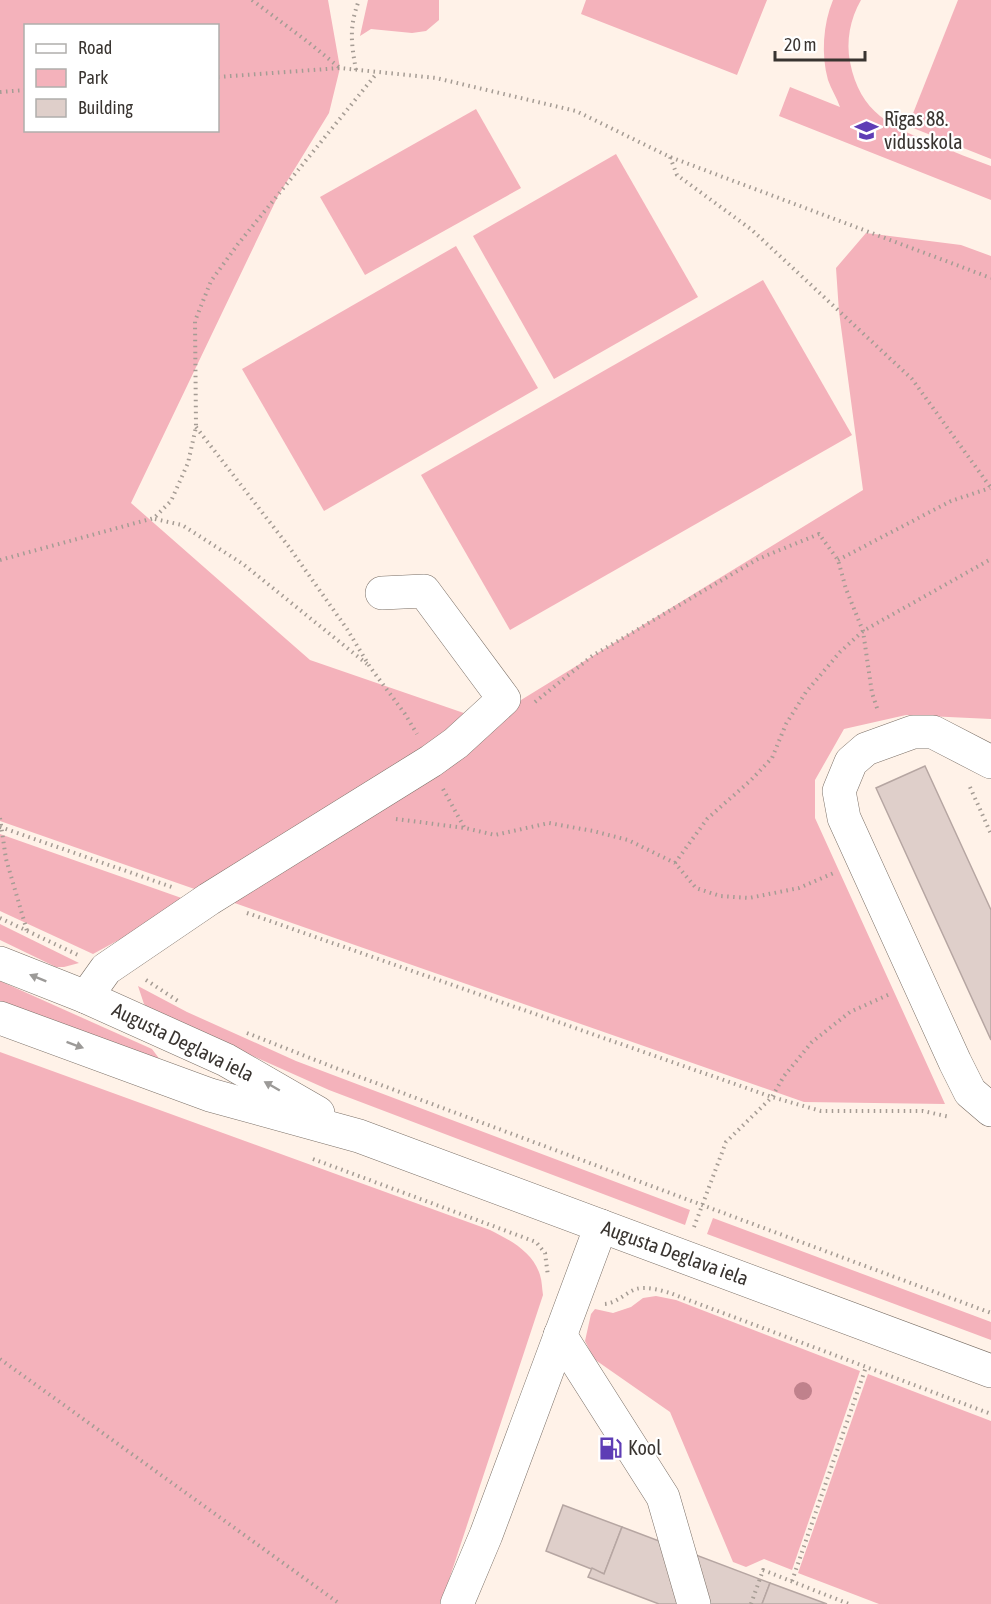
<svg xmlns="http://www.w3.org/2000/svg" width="991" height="1604" font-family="'Asap Condensed',sans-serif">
  <rect width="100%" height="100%" fill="#fff2e8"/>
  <g fill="#f4b2bb" fill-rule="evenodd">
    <path d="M0 0H328L340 68 329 113 278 196 131 503 310 660 487 721 863 490 839 312 836 268 866 233 961 245 991 256V719L906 715 844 729 815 780V818L945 1104 804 1102 0 821ZM26 26H218V130H26Z"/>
    <polygon points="368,0 439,0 439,20 426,31 412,33 371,29 360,36"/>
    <polygon points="586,0 767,0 737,75 581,14"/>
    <path d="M833 0H861C850 19 846 41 850 62 860 113 891 127 935 144 954 152 972 159 991 166V200L779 116 790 87 840 107C837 98 831 89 828 80 821 55 823 24 833 0Z"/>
    <polygon points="958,0 991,0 991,159 908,126"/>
    <polygon points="476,109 521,188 365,275 320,197"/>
    <polygon points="616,154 698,297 554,379 473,236"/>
    <polygon points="456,246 538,388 324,511 242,369"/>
    <polygon points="763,280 852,435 510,630 421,475"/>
    <polygon points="0,834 190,901 93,954 0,911"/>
    <polygon points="0,924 79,963 64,967 56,967 0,940"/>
    <polygon points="0,981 152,1049 161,1061 0,1002"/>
    <polygon points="138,986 187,1012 296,1061 690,1210 685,1225 329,1090 152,1011 144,1004"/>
    <path d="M0 1052 490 1230C510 1240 533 1252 540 1275 542 1281 542 1289 543 1295L441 1604H0Z"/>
    <polygon points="713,1218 991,1322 991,1340 707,1234"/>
    <polygon points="656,1296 676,1300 860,1371 792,1570 764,1559 746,1567 733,1562 670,1412 594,1359 585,1341 591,1314 595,1309 613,1313 631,1307 643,1298"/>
    <polygon points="868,1374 991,1421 991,1604 879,1604 798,1573"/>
  </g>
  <g fill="#dfcfca" stroke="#b6a6a2" stroke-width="1.5">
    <polygon points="925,766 991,910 991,1040 876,788"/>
    <polygon points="563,1505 622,1527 604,1574 546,1551"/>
    <polygon points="622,1527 770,1583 762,1604 659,1604 588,1577 592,1568 604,1574"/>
    <polygon points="770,1583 827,1604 762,1604"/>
  </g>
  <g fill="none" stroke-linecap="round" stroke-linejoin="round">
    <defs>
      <g id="minor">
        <polyline points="991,762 933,732 913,732 866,749 851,762 839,791 844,818 955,1062 970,1092 991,1110"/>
        <polyline points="86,997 106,969 209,899 431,761 456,743 504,699 424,591 382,593"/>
        <polyline points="560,1335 663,1497 694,1604"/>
        <polyline points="457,1604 486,1535 601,1226"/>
      </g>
      <g id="major">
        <polyline points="0,963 86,997 226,1060 318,1113"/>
        <polyline points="0,1018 210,1095 359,1136 991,1371"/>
      </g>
    </defs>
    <use href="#minor" stroke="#7b7067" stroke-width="34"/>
    <use href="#major" stroke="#7b7067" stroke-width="34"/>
    <g stroke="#a59c94" stroke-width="4" stroke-dasharray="1.5 4.5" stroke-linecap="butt">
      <polyline points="252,0 308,42 340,68"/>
      <path d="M356 70C351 42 349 27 359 0"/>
      <polyline points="218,77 340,68 436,78 576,111 670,157 991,278"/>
      <polyline points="0,92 26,90"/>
      <polyline points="670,157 677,175 752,230 912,379 991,488"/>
      <polyline points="196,427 289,547 347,629 370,667 405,714 417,734"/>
      <polyline points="155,519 182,525 243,564 367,664"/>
      <polyline points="0,560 154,518 171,501 188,463 196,427 195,321 211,281 238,244 377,73"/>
      <polyline points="838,560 951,501 990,488"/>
      <polyline points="535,702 592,656 758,559 819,534 838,560 846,589 863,631 872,693 878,711"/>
      <polyline points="970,787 991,834"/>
      <polyline points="443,789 464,827"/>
      <polyline points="0,818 6,859 27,931"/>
      <polyline points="396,819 465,828 495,835 549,823 593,831 628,840 675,863 696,888 720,896 749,898 799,888 836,872"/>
      <polyline points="0,827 172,887"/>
      <polyline points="675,863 707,819 751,780 772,758 786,724 806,692 840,652 863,631 991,559"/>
      <polyline points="247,913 772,1097 821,1111 923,1111 950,1117"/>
      <polyline points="0,918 78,955"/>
      <polyline points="146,980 178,1001"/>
      <polyline points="247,1033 333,1067 991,1313"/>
      <polyline points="313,1159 536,1242 545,1253 548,1276"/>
      <polyline points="694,1227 726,1142 772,1097 784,1076 812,1042 850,1012 890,994"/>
      <path d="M605 1304C617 1303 625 1293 636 1289 646 1286 660 1290 670 1293L991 1414"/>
      <polyline points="0,1359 340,1604"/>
      <polyline points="792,1581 866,1367"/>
      <polyline points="751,1604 763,1570 849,1604"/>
    </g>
    <use href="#minor" stroke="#fff" stroke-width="33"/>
    <use href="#major" stroke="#fff" stroke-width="33"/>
  </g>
  <circle fill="#c0818c" cx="803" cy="1391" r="9"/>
  <defs><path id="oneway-solid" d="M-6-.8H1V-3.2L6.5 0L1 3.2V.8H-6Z" transform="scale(1.5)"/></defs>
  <g fill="#9c9a98">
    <use href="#oneway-solid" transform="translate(38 978) rotate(-158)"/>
    <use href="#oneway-solid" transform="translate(75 1045) rotate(20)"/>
    <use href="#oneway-solid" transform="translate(272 1086) rotate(-150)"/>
  </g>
  <defs>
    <symbol id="school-bare" viewBox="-9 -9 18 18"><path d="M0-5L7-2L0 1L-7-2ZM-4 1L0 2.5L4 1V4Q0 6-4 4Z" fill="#5e3db5" stroke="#fff" stroke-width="2.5" paint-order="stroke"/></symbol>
    <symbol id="fuel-bare" viewBox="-9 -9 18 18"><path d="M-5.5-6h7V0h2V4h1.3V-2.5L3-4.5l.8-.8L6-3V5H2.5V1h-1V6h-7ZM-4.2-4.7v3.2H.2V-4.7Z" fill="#5e3db5" stroke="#fff" stroke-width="2.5" paint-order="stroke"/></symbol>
  </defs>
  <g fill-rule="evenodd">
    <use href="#school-bare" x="850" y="114" width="33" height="33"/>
    <use href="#fuel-bare" x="594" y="1432" width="33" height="33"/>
  </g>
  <g text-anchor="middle" stroke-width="4.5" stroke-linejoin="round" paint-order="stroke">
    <g font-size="20" fill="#393430" stroke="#fff" text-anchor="start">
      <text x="884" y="126">Rīgas 88.<tspan x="884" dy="23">vidusskola</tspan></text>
      <text x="628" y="1455">Kool</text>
    </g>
    <g font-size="20" fill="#393430" stroke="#fff">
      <text transform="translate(183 1042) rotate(26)" y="7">Augusta Deglava iela</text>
      <text transform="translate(675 1253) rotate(20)" y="7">Augusta Deglava iela</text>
    </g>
  </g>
  <rect x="24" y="24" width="195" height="108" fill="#ffffff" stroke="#b0aeac" stroke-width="1.5"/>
  <rect x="36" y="44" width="30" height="9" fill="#ffffff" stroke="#b0aeac" stroke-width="1.5"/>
  <text x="78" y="54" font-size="18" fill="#393430">Road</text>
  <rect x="36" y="69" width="30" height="18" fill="#f4b2bb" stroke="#b0aeac" stroke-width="1.5"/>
  <text x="78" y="84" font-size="18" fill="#393430">Park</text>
  <rect x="36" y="99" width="30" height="18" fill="#dfcfca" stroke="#b0aeac" stroke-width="1.5"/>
  <text x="78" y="114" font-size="18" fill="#393430">Building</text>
  <path d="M775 51v9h90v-9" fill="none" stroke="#393430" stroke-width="3"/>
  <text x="784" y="51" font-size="18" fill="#393430" stroke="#ffffff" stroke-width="4.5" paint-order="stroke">20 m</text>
</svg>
